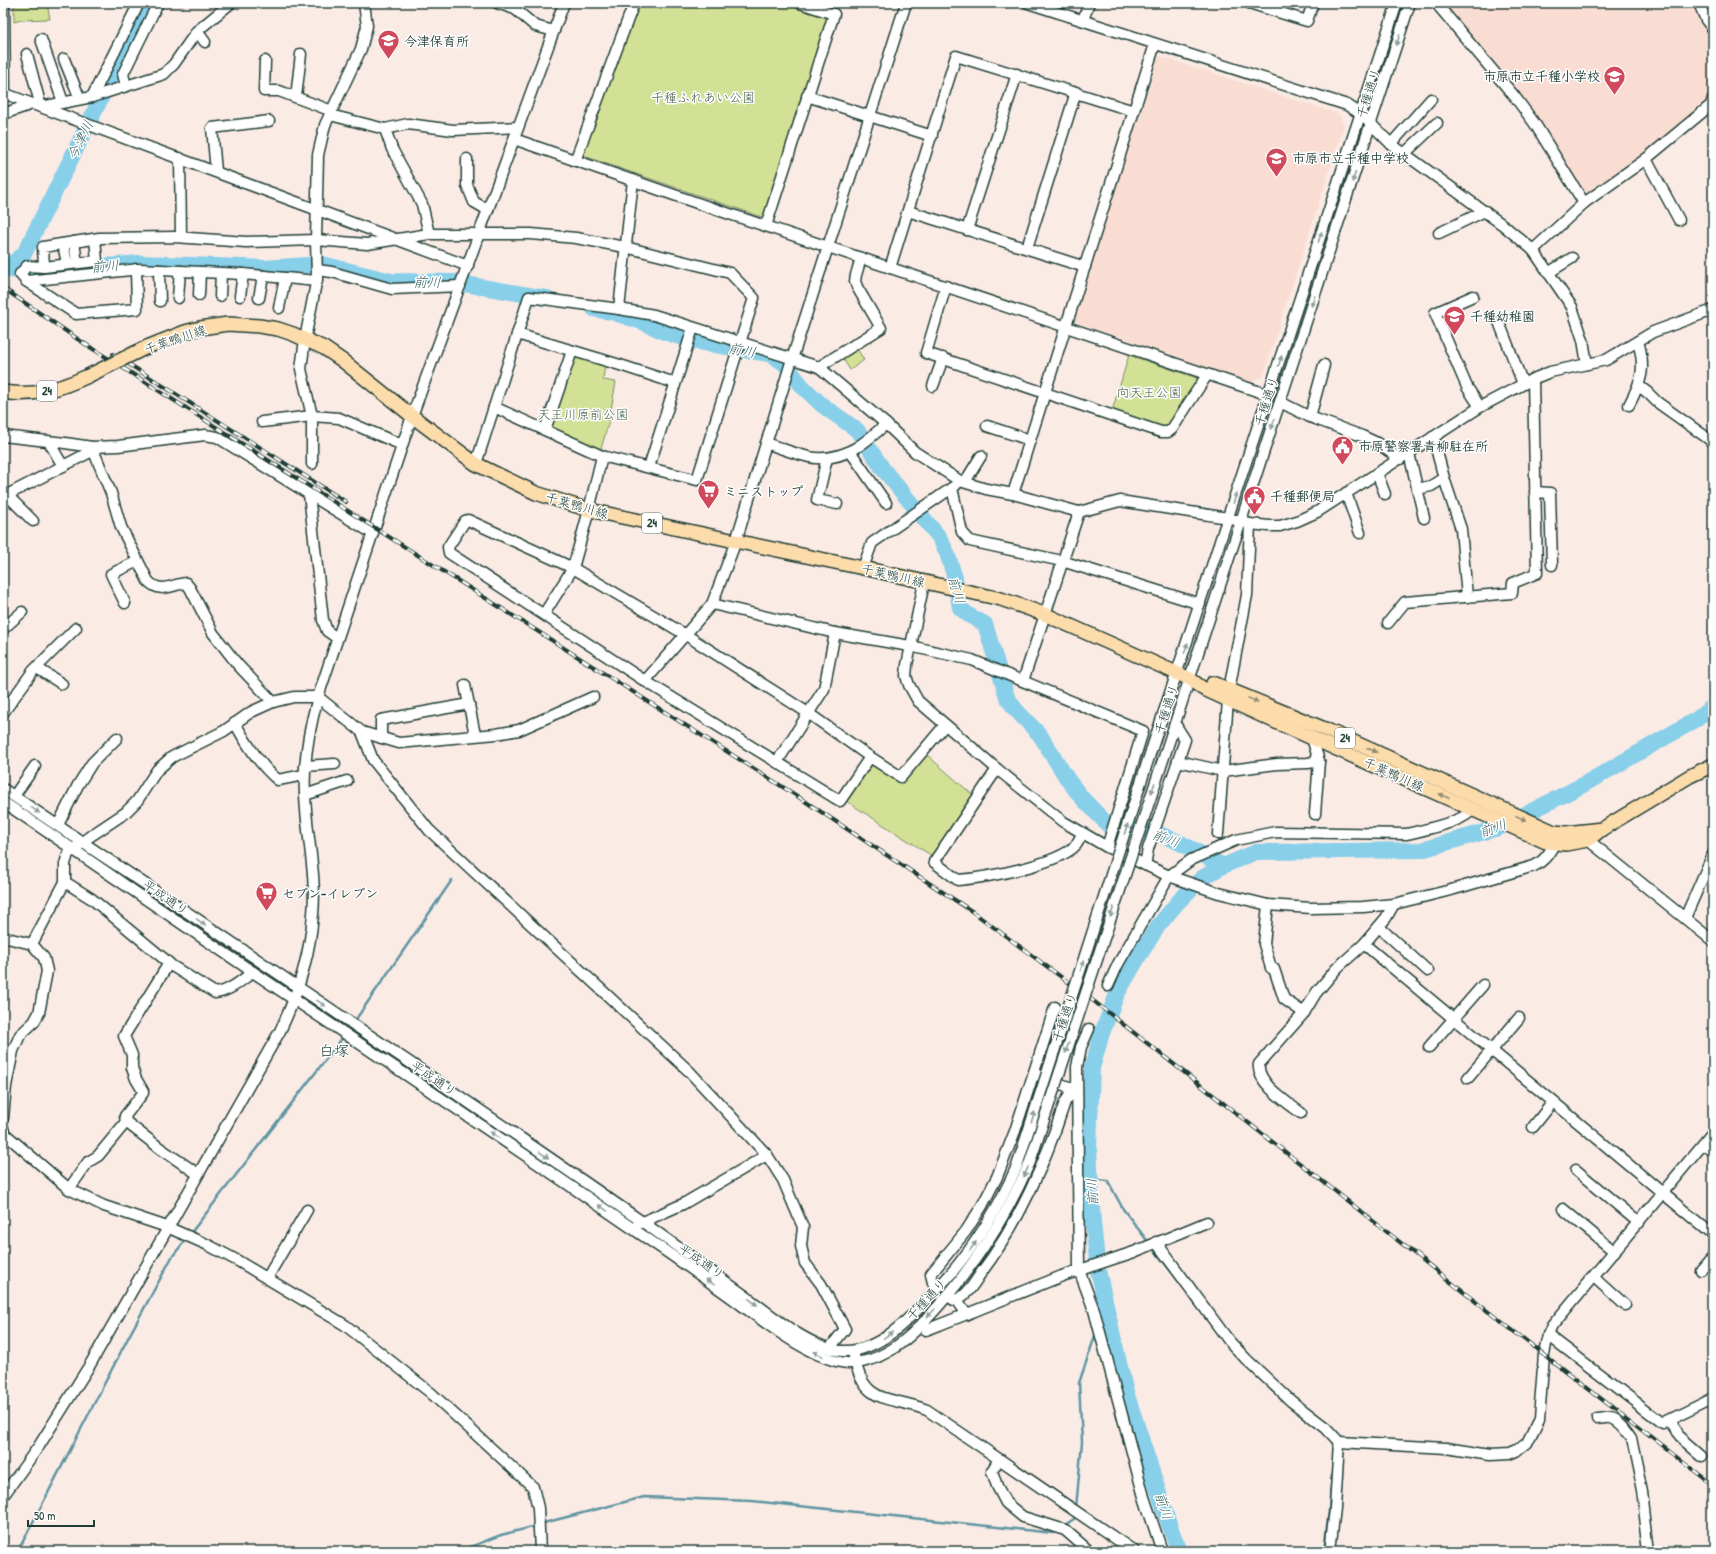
<svg xmlns="http://www.w3.org/2000/svg" width="1716" height="1554" font-family="'Patrick Hand','Klee One',sans-serif">
  <rect width="100%" height="100%" fill="#fbebe5"/>
  <filter id="ink" filterUnits="userSpaceOnUse"><feTurbulence type="fractalNoise" baseFrequency=".025" numOctaves="2"/><feDisplacementMap in="SourceGraphic" scale="8" xChannelSelector="R" yChannelSelector="G"/><feConvolveMatrix kernelMatrix="1 2 1 2 8 2 1 2 1" color-interpolation-filters="sRGB"/></filter>
  <g filter="url(#ink)">
    <g fill="#f9ddd2">
      <polygon points="1448,3 1694,3 1703,23 1713,36 1712,93 1703,107 1593,192 1580,191 1449,12"/>
      <polygon points="1159,56 1339,114 1344,125 1263,376 1251,382 1075,322 1073,319"/>
    </g>
    <g fill="#d2e195" stroke="#788f64">
      <polygon points="14,3 47,3 50,19 21,20 14,22"/>
      <polygon points="637,3 788,3 825,16 827,19 766,215 762,217 584,156 582,153"/>
      <polygon points="856,347 864,360 850,370 842,357"/>
      <polygon points="1129,355 1197,378 1198,383 1168,427 1165,428 1112,411"/>
      <polygon points="577,356 605,365 603,380 616,382 609,421 601,449 597,450 553,429 551,426 573,358"/>
      <polygon points="927,755 974,796 932,856 846,801 871,764 873,763 903,782"/>
    </g>
    <g fill="none" stroke-linecap="round" stroke-linejoin="round">
      <g stroke="#5e95a1" stroke-width="2.5">
        <polyline points="354,1022 452,880"/>
        <polyline points="1090,1179 1108,1181 1123,1209 1149,1243"/>
        <polyline points="190,1234 344,1036"/>
        <polyline points="1152,1247 1183,1287"/>
        <polyline points="1193,1301 1221,1338"/>
        <polyline points="1101,1320 1106,1306"/>
        <polyline points="1227,1346 1236,1355"/>
        <polyline points="1249,1368 1283,1401"/>
        <polyline points="1289,1405 1304,1417"/>
        <polyline points="1076,1508 1082,1442 1079,1383 1096,1333"/>
        <polyline points="540,1524 644,1497 752,1501 1053,1533 1057,1530"/>
        <polyline points="1063,1526 1074,1519 1075,1513"/>
        <polyline points="18,1551 128,1338 172,1257 187,1238"/>
        <polyline points="460,1551 501,1535 536,1526"/>
        <polyline points="1324,1551 1329,1509 1334,1449 1332,1440"/>
      </g>
      <g stroke="#88cfea" stroke-width="16">
        <polyline points="6,269 31,273 139,263 264,268 322,264 391,281 453,282 546,298"/>
        <polyline points="3,271 24,254 148,3"/>
        <path d="M594 309 611 312 645 323 664 332 692 341 769 354 784 363 803 387 822 405 857 430 883 469 939 537 947 553 955 578 960 608 970 616 985 624 1007 697 1015 709 1040 735 1068 780 1082 798 1111 828C1120 828 1130 828 1139 829 1167 833 1199 853 1223 866"/>
        <polyline points="1179,1551 1168,1521 1125,1389 1098,1270 1093,1222 1089,1149 1092,1068 1102,1033 1117,994 1139,956 1158,926 1178,902 1202,878 1223,866 1256,852 1421,850 1498,828 1581,786 1697,719 1713,706"/>
      </g>
      <defs>
        <g id="minor">
          <polyline points="4,3 5,93"/>
          <polyline points="497,3 515,9 535,26 554,31"/>
          <polyline points="1028,3 1347,105 1361,114 1391,144 1503,225 1533,250 1572,307 1583,340 1587,364"/>
          <polyline points="1249,3 1307,21 1313,3"/>
          <polyline points="1436,3 1515,97 1535,124 1584,203"/>
          <polyline points="1699,3 1706,20 1713,29"/>
          <polyline points="1083,20 1089,3"/>
          <polyline points="197,31 205,42"/>
          <polyline points="41,39 63,102"/>
          <polyline points="27,54 41,107 92,97 164,74 174,64 197,31 231,3"/>
          <polyline points="64,59 80,99"/>
          <polyline points="265,61 264,91 279,91 332,111"/>
          <polyline points="126,86 123,74 158,3"/>
          <polyline points="3,93 468,266"/>
          <polyline points="807,96 932,136"/>
          <polyline points="92,97 139,3"/>
          <polyline points="296,97 301,54"/>
          <polyline points="3,114 32,104"/>
          <polyline points="330,115 385,129 408,124 453,130 518,127"/>
          <polyline points="385,129 392,149 422,204 429,234"/>
          <polyline points="514,139 700,204 1269,395"/>
          <polyline points="1391,144 1431,99"/>
          <polyline points="1404,154 1437,123"/>
          <polyline points="180,158 181,237"/>
          <polyline points="467,159 467,185 474,202 488,210"/>
          <polyline points="1646,159 1679,220"/>
          <polyline points="575,161 634,3"/>
          <polyline points="216,171 212,128 269,121"/>
          <polyline points="908,211 1085,267"/>
          <polyline points="766,226 834,14 800,3"/>
          <polyline points="967,230 1017,74"/>
          <polyline points="1439,233 1485,211"/>
          <polyline points="95,239 97,261 44,267 27,266 20,274 26,281 76,314 137,309 136,269"/>
          <polyline points="74,242 77,263"/>
          <polyline points="63,244 67,264"/>
          <polyline points="1027,248 1076,92"/>
          <polyline points="1533,250 1584,203 1646,159 1711,105 1713,98"/>
          <polyline points="44,267 43,247 99,238 175,237 246,242 316,240 367,244 429,234 531,234 576,238 625,247 730,273 754,298 697,480 602,456 494,407"/>
          <polyline points="890,268 956,56 1134,111"/>
          <polyline points="159,270 160,301"/>
          <polyline points="317,270 332,272 392,289 460,286"/>
          <polyline points="1548,273 1572,258"/>
          <polyline points="26,281 140,269 243,274 317,281"/>
          <polyline points="946,286 926,353 1161,432 1168,432 1172,429 1207,375"/>
          <polyline points="199,295 200,272"/>
          <polyline points="220,296 221,273"/>
          <polyline points="240,296 243,274"/>
          <polyline points="1473,296 1435,313 1467,387 1480,407"/>
          <polyline points="178,298 180,271"/>
          <polyline points="259,298 263,276"/>
          <polyline points="279,308 285,278"/>
          <polyline points="619,309 633,180"/>
          <polyline points="1499,322 1523,384"/>
          <polyline points="517,334 620,365 675,383"/>
          <polyline points="819,367 881,328 857,287 855,281 856,275 861,258"/>
          <polyline points="933,386 943,358"/>
          <polyline points="1639,386 1648,393 1657,402 1713,442"/>
          <polyline points="1280,402 1310,417 1362,436 1377,443 1400,459"/>
          <path d="M1629 405C1642 380 1646 368 1638 341"/>
          <polyline points="1310,417 1324,365"/>
          <polyline points="262,422 312,416 339,418 402,445"/>
          <polyline points="987,426 1030,440"/>
          <polyline points="545,430 572,351"/>
          <polyline points="3,436 65,443 92,447 118,446 205,435 217,437 372,533"/>
          <polyline points="1433,437 1444,478 1461,529 1467,597"/>
          <polyline points="49,442 63,466"/>
          <path d="M766 443C780 448 803 457 816 458 846 460 866 442 886 424"/>
          <path d="M92 447 111 493 121 527 148 581C161 594 170 585 186 583L190 588 213 633 238 665 273 702"/>
          <polyline points="850,451 886,503"/>
          <polyline points="1409,453 1424,518"/>
          <polyline points="827,458 817,500 837,504"/>
          <polyline points="312,464 312,416 301,369 305,339 317,278 316,240 318,155 325,125 361,49 367,26 364,3"/>
          <polyline points="476,464 529,297 619,309 654,315 819,367 886,424 915,452 960,481 986,489 1013,494 1079,512 1120,501 1228,518 1250,524 1269,526 1280,526 1297,521 1317,512 1480,407 1533,379 1550,372 1606,360 1653,332 1713,310"/>
          <polyline points="649,467 693,328"/>
          <polyline points="1377,473 1385,494"/>
          <polyline points="965,482 981,456"/>
          <polyline points="952,488 962,532 970,541 1062,561 1200,604"/>
          <polyline points="1417,489 1431,486 1444,478"/>
          <polyline points="1535,492 1550,493 1552,565"/>
          <polyline points="1346,493 1360,533"/>
          <polyline points="309,494 323,620 327,631 337,638"/>
          <polyline points="1013,494 1155,44"/>
          <polyline points="33,521 7,495 94,450"/>
          <polyline points="863,568 872,543 956,485"/>
          <path d="M924 583 907 665 906 676 909 685 918 701 997 769 1062 821 1107 847 1169 876 1219 893 1268 905 1311 908 1363 907 1394 904 1451 890 1534 866C1546 860 1552 850 1557 837"/>
          <polyline points="125,603 111,574 138,561"/>
          <polyline points="712,604 835,633 910,646 972,660 1143,731 1107,847"/>
          <polyline points="544,614 573,568 589,510 602,456"/>
          <polyline points="1388,623 1405,602 1512,593 1513,583 1537,573 1533,379"/>
          <polyline points="3,629 22,612"/>
          <polyline points="37,668 62,684"/>
          <polyline points="645,681 712,604 736,541 792,359 906,3"/>
          <polyline points="1023,681 1079,512"/>
          <polyline points="465,685 475,735"/>
          <polyline points="1229,690 1247,595 1250,524"/>
          <polyline points="3,713 33,671 76,628"/>
          <path d="M235 723C246 743 260 766 278 780L304 775"/>
          <polyline points="362,732 373,760 429,830 689,1071 767,1155 783,1180 803,1227 801,1246 805,1263 821,1284 845,1329 830,1348"/>
          <polyline points="381,738 381,720 469,704"/>
          <polyline points="1312,738 1319,761 1315,814"/>
          <polyline points="1151,751 1397,3"/>
          <polyline points="1166,751 1410,3"/>
          <polyline points="870,757 840,801 645,681 449,553 448,547 465,521 468,520 573,568 686,635 808,713 870,757 901,777 945,725"/>
          <polyline points="1178,761 1223,771 1277,764 1308,763 1319,761"/>
          <polyline points="777,762 824,689 835,633"/>
          <polyline points="305,766 335,764"/>
          <path d="M997 769 934 862 958 880C984 878 1058 865 1076 845 1078 842 1080 838 1082 834"/>
          <path d="M3 789C216 932 430 1074 641 1221 676 1245 710 1271 744 1295 770 1314 810 1349 843 1351 885 1353 922 1304 948 1277"/>
          <polyline points="305,795 347,781"/>
          <polyline points="14,796 35,766"/>
          <path d="M3 802C87 858 169 916 253 972 383 1059 513 1146 642 1235 673 1256 703 1277 732 1298 762 1320 811 1360 848 1363 893 1365 931 1315 957 1284"/>
          <polyline points="58,825 78,785 92,763 117,738"/>
          <polyline points="1218,834 1228,700"/>
          <polyline points="1588,840 1713,941"/>
          <polyline points="1145,865 1148,849 1185,740 1175,724"/>
          <polyline points="65,882 92,899 169,963 124,1036 132,1055 132,1068 136,1079 143,1091 143,1093 125,1116 126,1122 161,1149 198,1174"/>
          <polyline points="1268,905 1264,944 1271,968 1274,969 1284,999 1304,1013"/>
          <polyline points="1685,918 1713,854"/>
          <polyline points="1379,927 1428,971"/>
          <polyline points="3,937 32,944 44,958 47,971 39,1013 34,1022 20,1035 13,1051 6,1086 3,1118"/>
          <polyline points="32,944 65,882 65,864 68,854 89,837 125,813 137,801 157,770 172,757 224,731 251,712 273,702 294,697 318,697 362,732 399,743 496,734 519,730 593,697"/>
          <polyline points="1364,944 1713,1235"/>
          <path d="M169 964 215 993C229 992 242 980 253 972"/>
          <path d="M1108 986 1118 964 1169 876 1191 860 1236 840 1275 832 1407 834C1420 831 1467 821 1472 809"/>
          <polyline points="1089,1029 1081,1047 1077,1067 1079,1270 1094,1310 1144,1497 1162,1551"/>
          <polyline points="1429,1047 1483,985"/>
          <polyline points="1468,1078 1519,1018"/>
          <path d="M1301 1113C1288 1103 1256 1083 1259 1064L1304 1013 1316 993 1337 968 1364 944 1386 918 1394 904"/>
          <polyline points="1533,1127 1553,1102"/>
          <polyline points="3,1128 4,1133 69,1189 104,1206 167,1227 208,1245 238,1261 345,1325 431,1393 533,1487 538,1508 540,1551"/>
          <polyline points="1704,1144 1713,1151"/>
          <polyline points="1576,1170 1639,1223"/>
          <polyline points="69,1189 88,1162 98,1156 126,1122"/>
          <polyline points="1563,1209 1615,1252"/>
          <polyline points="638,1224 683,1204 767,1155"/>
          <polyline points="1156,1242 1229,1341 1247,1360 1291,1401 1326,1428 1339,1442 1335,1508 1330,1551"/>
          <polyline points="1701,1270 1713,1256"/>
          <polyline points="1594,1277 1625,1305"/>
          <polyline points="267,1278 307,1210"/>
          <polyline points="937,1288 933,1283 931,1274 966,1231 982,1206 997,1177 1015,1131 1055,1007"/>
          <path d="M947 1296 954 1300C967 1297 974 1283 981 1273 1020 1221 1045 1163 1065 1102 1069 1097 1071 1094 1069 1087L1037 1075"/>
          <polyline points="957,1300 967,1314 1062,1276 1134,1252 1207,1222"/>
          <polyline points="926,1330 967,1314"/>
          <polyline points="1548,1335 1663,1423 1706,1402 1713,1396"/>
          <path d="M854 1356C864 1407 889 1395 927 1410L1134 1551"/>
          <path d="M1597 1419C1601 1419 1607 1417 1610 1418 1619 1420 1626 1431 1631 1438L1642 1491 1649 1551"/>
          <polyline points="1668,1421 1680,1436 1702,1455"/>
          <polyline points="1339,1442 1446,1448 1490,1455 1510,1454 1517,1451 1527,1443 1539,1419 1544,1354 1548,1335 1552,1326 1713,1132"/>
          <polyline points="999,1459 992,1471 997,1486 1006,1503 1023,1517 1065,1530 1089,1551"/>
          <path d="M3 1496 39 1446 91 1363 280 1031C298 994 310 955 313 914 317 874 306 834 305 793 303 760 309 729 318 697L412 416 564 3"/>
        </g>
        <g id="major">
          <polyline points="147,347 185,332 200,328 228,324 259,326 278,329 293,334 324,348 343,361 412,416 476,464 536,493 589,510 863,568 1001,599 1044,614 1190,679 1202,688 1276,722 1546,842 1566,844 1588,840 1602,829 1690,776 1713,765"/>
          <path d="M3 392C34 397 60 389 88 376"/>
          <polyline points="1213,683 1327,730 1554,832 1566,833 1602,829"/>
        </g>
      </defs>
      <use href="#minor" stroke="#1f3d34" stroke-width="13"/>
      <use href="#major" stroke="#1f3d34" stroke-width="16"/>
      <use href="#minor" stroke="#fff" stroke-width="10"/>
      <use href="#major" stroke="#fddcac" stroke-width="13"/>
      <defs>
        <g id="rail">
          <polyline points="3,288 79,340 797,796 973,912 1091,999 1490,1313 1713,1485"/>
          <polyline points="113,354 346,502"/>
        </g>
      </defs>
      <use href="#rail" stroke="#1f3d34" stroke-width="4"/>
      <use href="#rail" stroke="#fff" stroke-width="2.5" stroke-dasharray="8" stroke-linecap="butt"/>
      <defs>
        <g id="minor-bridge">
          <path d="M948 1277C977 1243 999 1207 1017 1166L1151 751"/>
          <path d="M957 1284C988 1243 1009 1210 1030 1162L1166 751"/>
        </g>
        <polyline id="major-bridge" points="88,376 147,347"/>
      </defs>
      <use href="#minor-bridge" stroke="#1f3d34" stroke-width="13" stroke-linecap="butt"/>
      <use href="#major-bridge" stroke="#1f3d34" stroke-width="16" stroke-linecap="butt"/>
      <use href="#minor-bridge" stroke="#fff" stroke-width="10"/>
      <use href="#major-bridge" stroke="#fddcac" stroke-width="13"/>
    </g>
    <defs><path id="oneway-solid" d="M-6-.8H1V-3.2L6.5 0L1 3.2V.8H-6Z"/></defs>
    <g fill="#8f9e9a">
      <use href="#oneway-solid" transform="translate(1398 40) rotate(108)"/>
      <use href="#oneway-solid" transform="translate(1354 177) rotate(108)"/>
      <use href="#oneway-solid" transform="translate(1320 237) rotate(-72)"/>
      <use href="#oneway-solid" transform="translate(1313 301) rotate(108)"/>
      <use href="#oneway-solid" transform="translate(1280 361) rotate(-72)"/>
      <use href="#oneway-solid" transform="translate(1273 424) rotate(108)"/>
      <use href="#oneway-solid" transform="translate(1235 498) rotate(-72)"/>
      <use href="#oneway-solid" transform="translate(1186 648) rotate(-72)"/>
      <use href="#oneway-solid" transform="translate(1153 788) rotate(109)"/>
      <use href="#oneway-solid" transform="translate(35 810) rotate(34)"/>
      <use href="#oneway-solid" transform="translate(1126 829) rotate(-72)"/>
      <use href="#oneway-solid" transform="translate(1112 912) rotate(108)"/>
      <use href="#oneway-solid" transform="translate(201 922) rotate(34)"/>
      <use href="#oneway-solid" transform="translate(1082 966) rotate(-72)"/>
      <use href="#oneway-solid" transform="translate(321 1003) rotate(34)"/>
      <use href="#oneway-solid" transform="translate(1067 1048) rotate(108)"/>
      <use href="#oneway-solid" transform="translate(1033 1117) rotate(-72)"/>
      <use href="#oneway-solid" transform="translate(495 1135) rotate(-146)"/>
      <use href="#oneway-solid" transform="translate(544 1155) rotate(34)"/>
      <use href="#oneway-solid" transform="translate(1026 1172) rotate(113)"/>
      <use href="#oneway-solid" transform="translate(603 1208) rotate(-146)"/>
      <use href="#oneway-solid" transform="translate(973 1246) rotate(-55)"/>
      <use href="#oneway-solid" transform="translate(710 1282) rotate(-145)"/>
      <use href="#oneway-solid" transform="translate(753 1302) rotate(36)"/>
      <use href="#oneway-solid" transform="translate(931 1313) rotate(135)"/>
      <use href="#oneway-solid" transform="translate(888 1335) rotate(-37)"/>
      <use href="#oneway-solid" transform="translate(818 1354) rotate(-154)"/>
    </g>
    <g fill="#8e8c70">
      <use href="#oneway-solid" transform="translate(1253 700) rotate(22)"/>
      <use href="#oneway-solid" transform="translate(1372 750) rotate(24)"/>
      <use href="#oneway-solid" transform="translate(1444 796) rotate(-156)"/>
      <use href="#oneway-solid" transform="translate(1521 818) rotate(24)"/>
    </g>
  </g>
  <defs>
    <symbol id="school-pin" viewBox="-11 -11 22 30"><path d="M0 17L-7.5 6A9.5 9.5 0 1 1 7.5 6Z" fill="#d1495b" stroke="#fff"/><path d="M0-5L7-2L0 1L-7-2ZM-4 1L0 2.5L4 1V4Q0 6-4 4Z" fill="#fff"/></symbol>
    <symbol id="civic-pin" viewBox="-11 -11 22 30"><path d="M0 17L-7.5 6A9.5 9.5 0 1 1 7.5 6Z" fill="#d1495b" stroke="#fff"/><path d="M-.6-6.5H3V-4.5H.6V-3L4-1V1h2V6H-6V1h2V-1L-.6-3ZM-1.2 2.5V6h2.4V2.5Z" fill="#fff"/></symbol>
    <symbol id="supermarket-pin" viewBox="-11 -11 22 30"><path d="M0 17L-7.5 6A9.5 9.5 0 1 1 7.5 6Z" fill="#d1495b" stroke="#fff"/><path d="M-6-5.5h2.5l.6 2H6L4.5 2H-2.5L-4.4-4H-6ZM-1.5 3.2a1.3 1.3 0 1 0 .1 0ZM3 3.2a1.3 1.3 0 1 0 .1 0Z" fill="#fff"/></symbol>
  </defs>
  <g fill-rule="evenodd">
    <use href="#school-pin" x="376" y="28" width="25" height="34"/>
    <use href="#school-pin" x="1602" y="64" width="25" height="34"/>
    <use href="#school-pin" x="1264" y="146" width="25" height="34"/>
    <use href="#school-pin" x="1442" y="304" width="25" height="34"/>
    <use href="#civic-pin" x="1330" y="434" width="25" height="34"/>
    <use href="#supermarket-pin" x="696" y="478" width="25" height="34"/>
    <use href="#civic-pin" x="1242" y="484" width="25" height="34"/>
    <use href="#supermarket-pin" x="254" y="880" width="25" height="34"/>
  </g>
  <g text-anchor="middle" stroke-width="3" stroke-linejoin="round" paint-order="stroke">
    <g fill="#fff" stroke="#627771" stroke-width="1">
      <rect x="37" y="381" width="20" height="20" rx="3"/>
      <rect x="642" y="513" width="20" height="20" rx="3"/>
      <rect x="1335" y="728" width="20" height="20" rx="3"/>
    </g>
    <g font-size="12" font-weight="bold" fill="#1f3d34">
      <text x="47" y="395">24</text>
      <text x="652" y="527">24</text>
      <text x="1345" y="742">24</text>
    </g>
    <g font-size="13" font-weight="bold" fill="#1f3d34" stroke="#fff" text-anchor="start">
      <text x="404" y="46">今津保育所</text>
      <text x="1600" y="81" text-anchor="end">市原市立千種小学校</text>
      <text x="1292" y="163">市原市立千種中学校</text>
      <text x="1470" y="321">千種幼稚園</text>
      <text x="1358" y="451">市原警察署青柳駐在所</text>
      <text x="724" y="496">ミニストップ</text>
      <text x="1270" y="501">千種郵便局</text>
      <text x="282" y="898">セブン-イレブン</text>
    </g>
    <g font-size="13" fill="#1f3d34" stroke="#fff">
      <text transform="translate(1368 93) rotate(-72)" y="5">千種通り</text>
      <text transform="translate(175 339) rotate(-19)" y="5">千葉鴨川線</text>
      <text transform="translate(1266 401) rotate(-72)" y="5">千種通り</text>
      <text transform="translate(577 505) rotate(16)" y="5">千葉鴨川線</text>
      <text transform="translate(893 575) rotate(13)" y="5">千葉鴨川線</text>
      <text transform="translate(1166 709) rotate(-72)" y="5">千種通り</text>
      <text transform="translate(1394 774) rotate(24)" y="5">千葉鴨川線</text>
      <text transform="translate(166 897) rotate(34)" y="5">平成通り</text>
      <text transform="translate(1064 1017) rotate(-71)" y="5">千種通り</text>
      <text transform="translate(434 1078) rotate(34)" y="5">平成通り</text>
      <text transform="translate(702 1261) rotate(35)" y="5">平成通り</text>
      <text transform="translate(926 1299) rotate(-47)" y="5">千種通り</text>
    </g>
    <g font-size="13" fill="#435e47" stroke="#fff">
      <text x="703" y="102">千種ふれあい公園</text>
      <text x="1149" y="397">向天王公園</text>
      <text x="583" y="419">天王川原前公園</text>
    </g>
    <g font-size="14" font-style="italic" fill="#396262" stroke="#fff">
      <text transform="translate(80 140) rotate(-64)" y="5">今津川</text>
      <text transform="translate(105 266) rotate(-5)" y="5">前川</text>
      <text transform="translate(427 282) rotate(1)" y="5">前川</text>
      <text transform="translate(742 350) rotate(10)" y="5">前川</text>
      <text transform="translate(957 590) rotate(74)" y="5">前川</text>
      <text transform="translate(1493 828) rotate(-20)" y="5">前川</text>
      <text transform="translate(1166 838) rotate(20)" y="5">前川</text>
      <text transform="translate(1092 1192) rotate(-94)" y="5">前川</text>
      <text transform="translate(1164 1506) rotate(71)" y="5">前川</text>
    </g>
    <g font-size="15" fill="#1f3d34" stroke="#fff">
      <text x="334" y="1056">白塚</text>
    </g>
  </g>
  <rect width="1716" height="1554" fill="none" stroke="#fff" stroke-width="16"/>
  <rect x="8" y="8" width="1700" height="1538" fill="none" stroke="#1f3d34" stroke-width="1.5" filter="url(#ink)"/>
  <path d="M28 1520v6h66v-6" fill="none" stroke="#1f3d34" stroke-width="2"/>
  <text x="34" y="1520" font-size="12" fill="#1f3d34" stroke="#ffffff" stroke-width="3" paint-order="stroke">50 m</text>
</svg>
